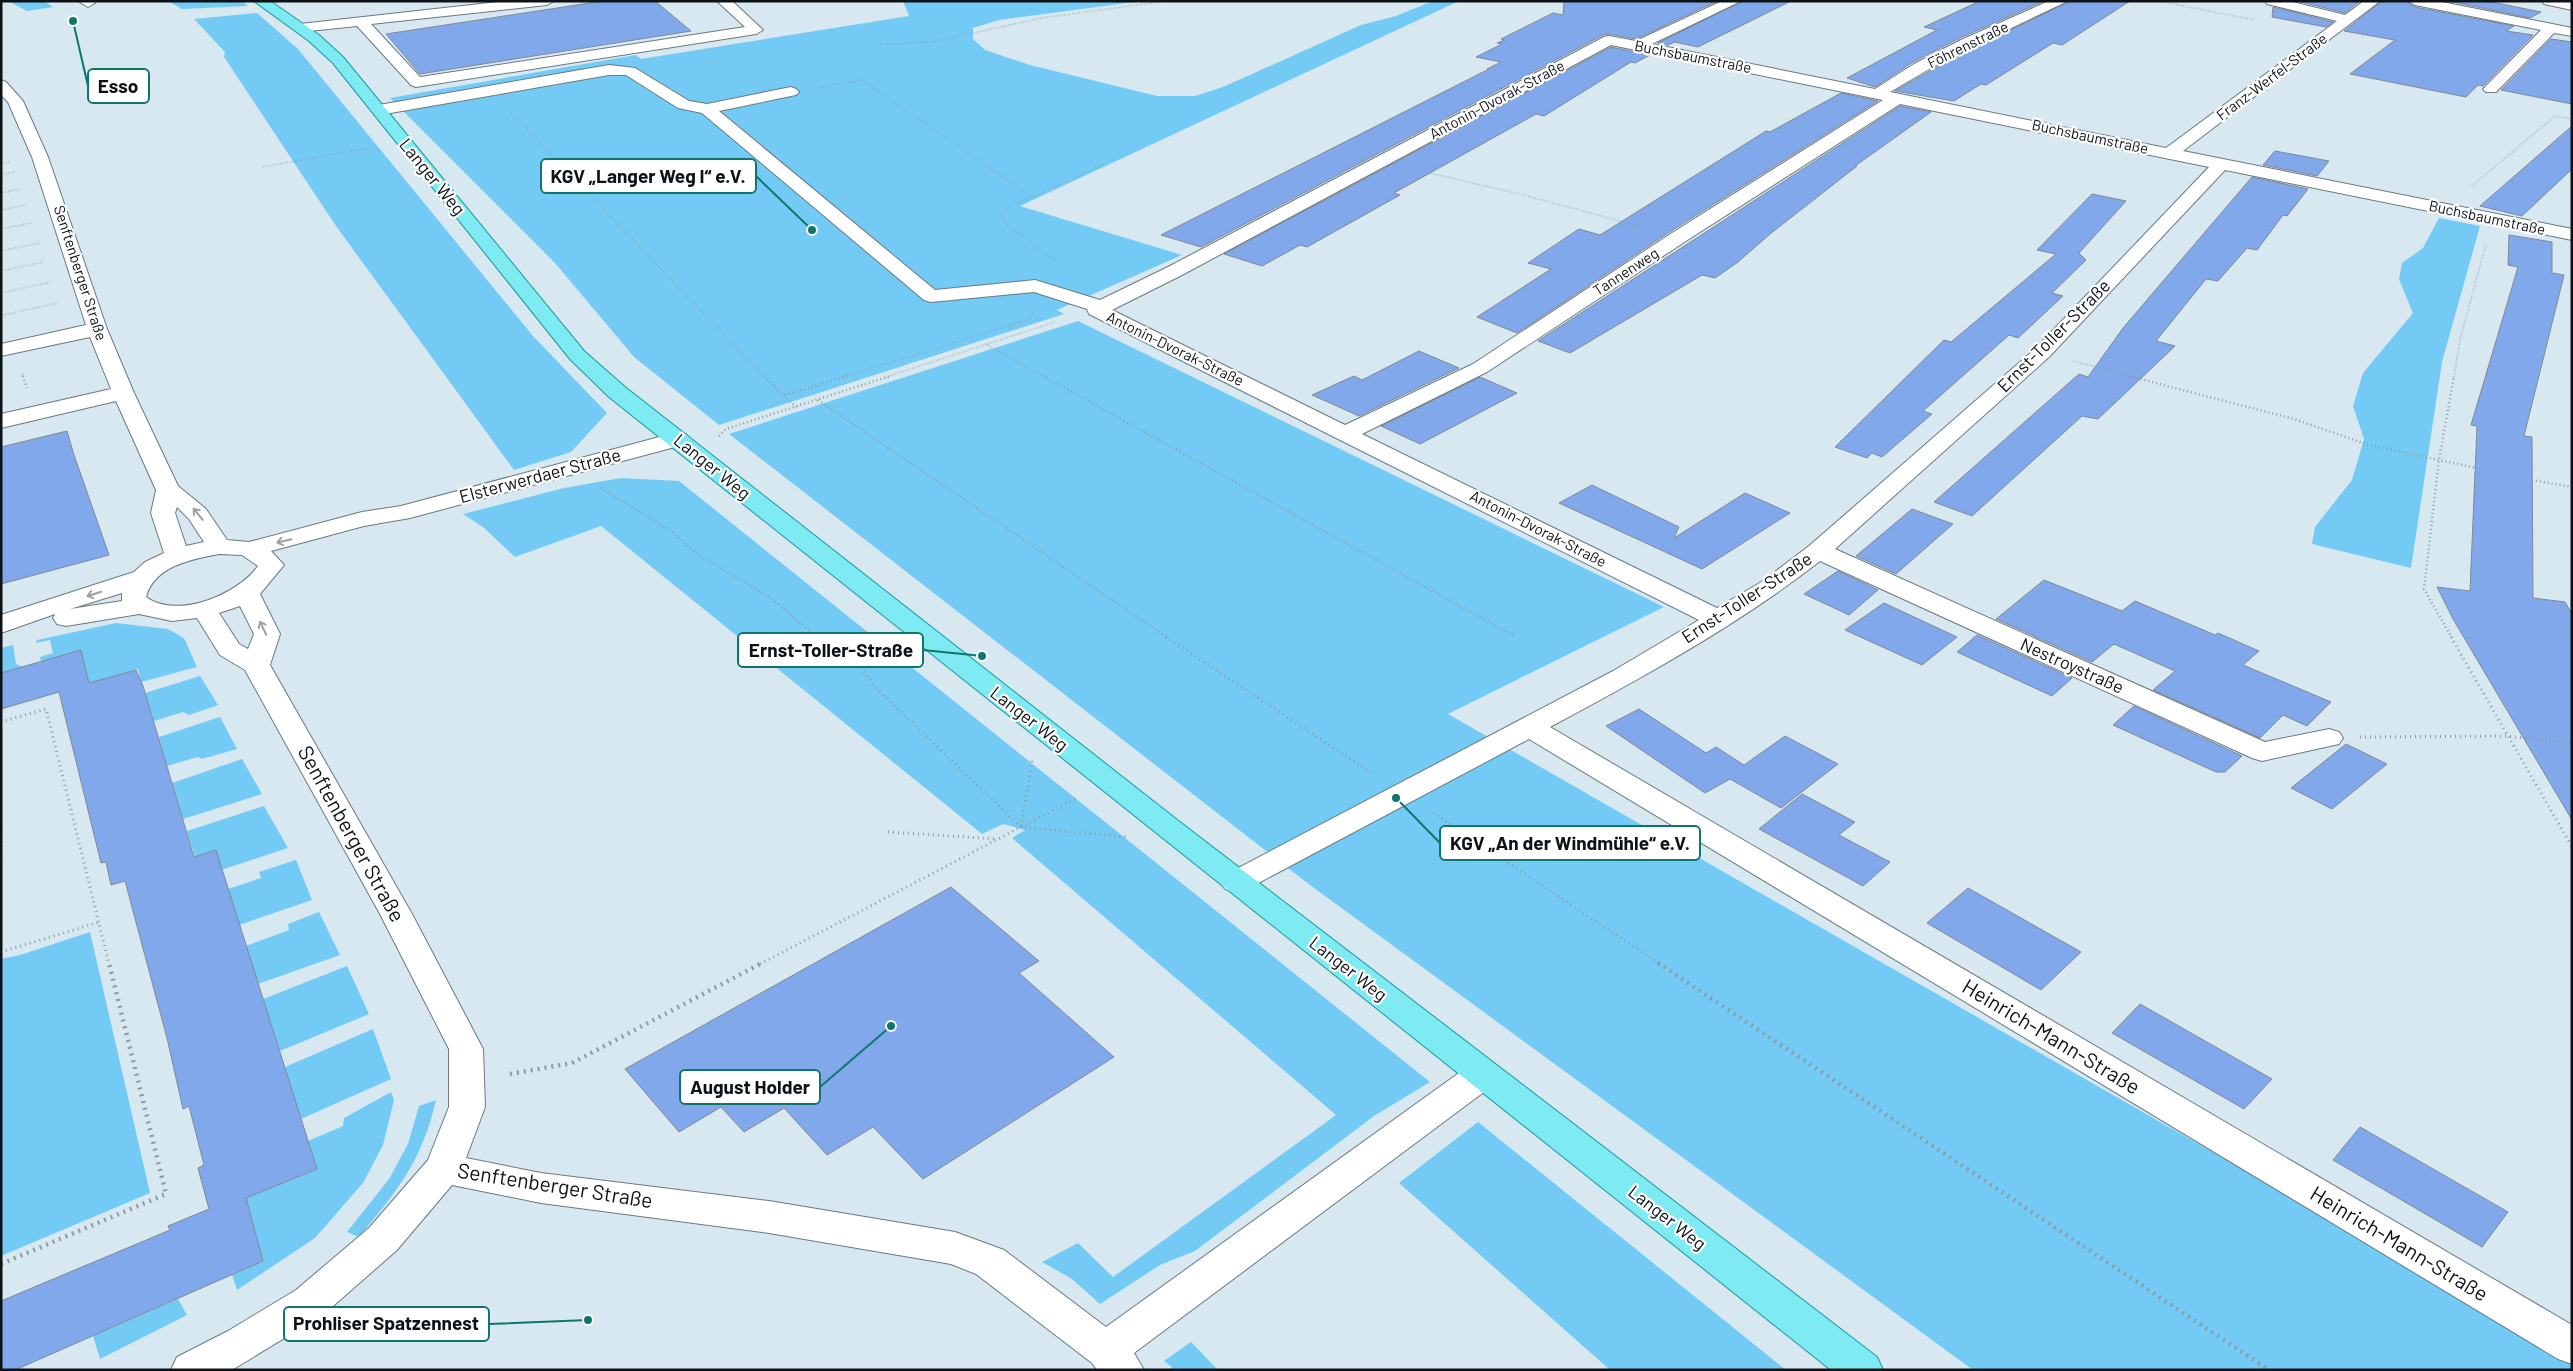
<svg xmlns="http://www.w3.org/2000/svg" width="2573" height="1371" font-family="Barlow,sans-serif">
  <rect width="100%" height="100%" fill="#d7e8f1"/>
  <g fill="#73cbf5">
    <polygon points="8,1 44,1 53,7 27,11"/>
    <polygon points="168,1 242,1 248,6 182,9"/>
    <polygon points="903,1 1142,1 999,20 973,28 973,39 985,50 1030,65 1157,96 1195,96 1223,87 1361,25 1396,16 1433,1 1459,1 1020,206 1182,255 1057,310 1064,314 719,425 634,357 555,263 390,98 636,55 641,59 909,16"/>
    <polygon points="257,13 298,49 533,336 607,413 571,452 514,470 336,226 224,57 225,52 194,19"/>
    <polygon points="2439,218 2480,226 2442,362 2411,568 2312,544 2315,527 2352,480 2364,439 2353,406 2363,373 2413,313 2399,279 2402,263 2423,248"/>
    <polygon points="1078,321 1664,607 1448,714 2492,1312 2572,1362 2572,1370 1973,1370 1306,882 729,434"/>
    <polygon points="621,478 679,481 1430,1082 1374,1116 1195,1251 1160,1265 1100,1304 1072,1279 1042,1262 1078,1243 1113,1277 1336,1115 1012,838 1025,830 1003,824 982,834 601,526 515,557 483,527 463,514 564,488"/>
    <polygon points="116,623 168,629 184,638 197,667 141,682 138,669 89,683 81,650 41,662 40,657 53,653 50,640 36,643 37,640"/>
    <polygon points="13,645 16,664 22,667 1,673 1,648"/>
    <polygon points="200,676 218,705 189,715 183,712 154,721 145,693"/>
    <polygon points="220,717 237,749 202,759 198,757 167,766 159,737"/>
    <polygon points="242,759 262,794 183,819 172,783"/>
    <polygon points="264,806 288,848 221,870 216,850 195,857 187,831"/>
    <polygon points="296,860 312,900 239,925 228,889 261,878 259,872"/>
    <polygon points="319,912 340,955 258,984 246,946 289,930 288,924"/>
    <polygon points="90,932 150,1193 1,1256 1,959 20,955"/>
    <polygon points="347,966 369,1014 280,1051 263,999"/>
    <polygon points="373,1029 391,1079 301,1119 285,1067"/>
    <polygon points="391,1092 394,1100 383,1145 363,1183 315,1238 237,1290 232,1275 263,1261 246,1198 317,1169 308,1141 343,1126 344,1118"/>
    <path d="M436 1100C422 1161 398 1190 359 1237L347 1232 389 1179 408 1144 419 1106Z"/>
    <polygon points="1478,1122 1786,1370 1610,1370 1399,1183"/>
    <polygon points="178,1299 187,1315 100,1359 93,1336"/>
    <polygon points="1191,1342 1217,1369 1169,1370 1172,1367 1164,1361"/>
  </g>
  <g fill="#80a8eb" stroke="#808895">
    <polygon points="603,1 655,1 691,31 420,74 386,34"/>
    <polygon points="1564,1 1717,1 1636,39 1609,34 1603,35 1201,247 1161,235 1489,69 1487,69 1501,62 1476,57 1502,44 1497,43 1505,40 1501,39 1553,13 1563,15"/>
    <polygon points="1743,1 1791,1 1698,47 1675,42 1668,45 1658,43"/>
    <polygon points="1980,1 2044,1 1960,38 1913,62 1875,87 1847,78 1937,30 1924,27"/>
    <polygon points="2070,1 2130,1 2062,45 2053,43 1986,85 1981,84 1954,101 1895,91 1949,60"/>
    <polygon points="2298,1 2360,1 2345,13"/>
    <polygon points="2382,1 2406,1 2415,7 2514,26 2506,31 2533,35 2483,86 2478,85 2466,97 2350,74 2395,40 2344,31"/>
    <polygon points="2448,1 2487,1 2541,12 2530,18"/>
    <polygon points="2273,7 2333,22 2326,27 2272,17"/>
    <polygon points="2551,39 2572,42 2572,104 2501,90"/>
    <polygon points="1611,47 1650,55 1635,63 1631,62 1544,116 1536,114 1394,193 1400,195 1307,247 1300,245 1262,266 1224,254"/>
    <polygon points="1841,93 1878,101 1671,231 1517,333 1477,317 1551,269 1528,263 1579,229 1600,235 1766,131 1770,132"/>
    <polygon points="1900,106 1931,112 1855,166 1857,166 1770,234 1738,262 1715,278 1702,275 1570,353 1538,341"/>
    <polygon points="2572,126 2572,169 2522,216 2480,206"/>
    <polygon points="2275,151 2329,161 2317,176 2263,165"/>
    <polygon points="2252,177 2308,189 2287,216 2283,215 2257,250 2247,248 2218,281 2206,279 2156,341 2175,346 2098,419 2082,416 1972,516 1934,502 2079,374 2088,377 2123,328"/>
    <polygon points="2092,194 2126,201 2079,253 2086,260 2052,293 2063,296 2018,338 2009,335 1923,411 1932,414 1882,457 1872,453 1867,458 1835,447 1944,340 1951,342 2056,254 2037,250"/>
    <polygon points="2509,235 2552,242 2552,273 2564,275 2524,436 2532,437 2533,598 2565,602 2572,614 2572,820 2453,619 2437,587 2470,591 2477,426 2471,425 2518,267 2508,265"/>
    <polygon points="1419,351 1459,368 1359,416 1312,395 1354,376 1362,380"/>
    <polygon points="1480,377 1517,393 1420,444 1381,426"/>
    <polygon points="67,431 73,452 109,555 1,584 1,447"/>
    <polygon points="1592,485 1679,527 1674,538 1745,493 1790,513 1702,569 1559,503"/>
    <polygon points="1912,509 1953,524 1896,574 1856,556"/>
    <polygon points="1838,571 1878,590 1849,615 1804,594"/>
    <polygon points="2044,580 2122,611 2135,601 2215,635 2218,633 2259,651 2243,665 2331,702 2307,726 2283,715 2260,738 2153,690 2175,671 2114,644 2092,662 1996,619"/>
    <polygon points="1884,603 1957,637 1922,665 1845,630"/>
    <polygon points="1977,635 2072,678 2052,696 1957,652"/>
    <polygon points="81,650 89,683 136,670 143,686 194,857 216,850 317,1169 246,1198 263,1261 15,1370 1,1370 1,1301 170,1230 168,1226 209,1209 198,1168 204,1165 189,1106 183,1109 167,1038 125,881 111,885 106,862 101,863 59,692 1,709 1,673"/>
    <polygon points="2134,706 2242,756 2225,772 2216,772 2113,725"/>
    <polygon points="1639,709 1706,753 1716,747 1744,765 1785,736 1838,764 1781,808 1730,779 1705,793 1606,726"/>
    <polygon points="2346,744 2387,764 2332,809 2291,788"/>
    <polygon points="1802,794 1855,822 1839,835 1890,862 1863,886 1759,829"/>
    <polygon points="951,887 1039,961 1019,973 1114,1057 923,1179 873,1127 827,1155 784,1108 744,1132 721,1107 679,1132 625,1069"/>
    <polygon points="1968,888 2081,952 2041,990 1927,923"/>
    <polygon points="2140,1004 2272,1079 2244,1109 2112,1033"/>
    <polygon points="2360,1127 2508,1212 2482,1247 2333,1160"/>
  </g>
  <g fill="none" stroke-linecap="round" stroke-linejoin="round">
    <defs>
      <g id="minor">
        <polygon points="78,1 94,1 95,3 88,7"/>
        <polygon points="507,1 554,1 547,5 371,24 420,77 745,27 717,1 732,1 763,30 756,34 416,87 411,85 357,26 300,32 293,28 300,24"/>
        <path d="M1722 1H1741L1652 44 1875 89 1914 64 1961 40 2049 1H2068L1948 58 1890 92 2166 148 2337 21 2267 4 2265 1H2289L2345 15 2364 1H2380L2183 151 2572 229V240L2225 170 2049 357 1835 549 2265 742 2329 729 2339 732 2343 738 2339 744 2262 761 2252 758 1820 561C1737 626 1643 677 1550 727L2572 1325V1364L2558 1359 1529 739 1247 889 1236 893 1225 889 1220 882 1225 875 1613 671 1699 620 1089 314 1087 309 1034 292 931 302 924 300 702 113 678 108 626 75H609L379 115 371 110 379 105 609 65 635 68 689 101 707 104 791 87 796 89 799 92 796 95 719 111 935 290 1035 280 1100 300 1168 267 1604 37 1609 36 1636 41ZM1611 45 1883 100 1672 233 1473 364 1345 425 1112 310 1182 275ZM1900 104 2209 167 2035 349 1809 546 1763 581 1717 608 1362 434 1487 372 1686 241Z"/>
        <polygon points="2408,1 2437,1 2572,28 2572,36 2554,33 2496,92 2486,92 2483,89 2486,86 2541,30 2415,5"/>
        <polygon points="2542,1 2572,2 2572,10 2544,4"/>
        <path d="M1 80 6 82 23 101 48 157 107 329 134 393 178 486 206 509 227 540 249 542 362 512 401 506 678 432 686 434 689 439 686 444 410 518 364 526 271 551 284 565 260 594 280 634 270 665 412 914 483 1049 485 1107 466 1158 541 1173 769 1201 955 1232 1004 1250 1106 1327 1470 1065 1483 1061 1496 1065 1501 1074 1496 1083 1134 1353 1144 1370H1097L1092 1363 976 1274 951 1264 769 1233 541 1203 452 1185 397 1250 324 1314 232 1370H171L177 1357 228 1331 296 1290 369 1228 428 1160 449 1107V1049L380 914 245 670 220 655 197 618 172 621 139 614 66 626 57 624 53 618 55 614 1 633V615L134 572 145 562 164 553 151 513 156 490 116 401 1 428V414L111 389 90 337 1 356V344L86 325 32 157 8 102 1 95ZM177 507 189 519 204 542 186 546 175 513ZM219 554 242 555 258 566C238 594 178 620 146 597 154 566 192 559 219 554ZM122 593V601L70 609ZM240 606 254 634 248 649 239 644 219 613Z"/>
      </g>
      <polygon id="major" points="254,1 270,1 319,35 343,57 584,351 625,387 1176,819 1877,1357 1883,1370 1831,1370 609,397 570,359 333,63 309,41"/>
    </defs>
    <use href="#minor" stroke="#6a7981" stroke-width="2"/>
    <use href="#major" stroke="#1d969e" stroke-width="2"/>
    <g stroke="#8e9ba2" stroke-width="2" stroke-dasharray="0.5 2" stroke-linecap="butt">
      <polyline points="2159,1 2254,20"/>
      <polyline points="875,45 932,42 1042,18 1166,1"/>
      <polyline points="816,88 862,80 1032,197 1012,205 1002,214 1006,224 1058,263"/>
      <path d="M511 113C597 200 679 291 766 377"/>
      <polyline points="1,163 10,162"/>
      <polyline points="263,167 373,147"/>
      <polyline points="1421,171 1524,195 1642,227"/>
      <polyline points="1,174 16,172"/>
      <polyline points="2472,186 2555,116 2572,119"/>
      <polyline points="1,193 20,189"/>
      <polyline points="1032,197 1104,164"/>
      <polyline points="1,210 26,205"/>
      <polyline points="1,229 31,223"/>
      <polyline points="1,251 39,243"/>
      <polyline points="1,271 43,262"/>
      <polyline points="1,293 51,282"/>
      <polyline points="3,315 57,303"/>
      <polyline points="985,344 1045,377"/>
      <polyline points="2073,361 2134,377"/>
      <polyline points="22,373 23,377"/>
      <polyline points="843,377 1030,319 1033,312"/>
      <polyline points="886,377 1055,322"/>
      <polyline points="2454,377 2460,340 2486,244"/>
    </g>
    <g stroke="#8e9ba2" stroke-width="2.5" stroke-dasharray="1 3" stroke-linecap="butt">
      <polyline points="23,376 27,388"/>
      <polyline points="764,376 796,407"/>
      <polyline points="1043,376 1514,636"/>
      <polyline points="2129,376 2294,419 2366,444 2476,468"/>
      <polyline points="785,395 847,376"/>
      <polyline points="818,400 1168,638"/>
      <polyline points="719,436 726,429 890,376"/>
      <polyline points="2532,480 2572,487"/>
      <polyline points="601,488 671,531 696,553 771,598 818,638"/>
      <polyline points="2452,638 2424,589 2439,460 2454,376"/>
    </g>
    <g stroke="#8e9ba2" stroke-width="3" stroke-dasharray="1 4" stroke-linecap="butt">
      <polyline points="816,637 852,657 880,692 1021,827 1126,837"/>
      <polyline points="1166,637 1373,774"/>
      <polyline points="2451,637 2572,847"/>
      <polyline points="1,722 46,709 109,964"/>
      <polyline points="2360,737 2506,736 2572,743"/>
      <polyline points="1433,813 1660,964"/>
      <polyline points="1,821 1,861"/>
      <polyline points="1021,826 1032,761"/>
      <polyline points="888,832 997,839"/>
      <polyline points="1,952 100,922"/>
      <polyline points="760,964 1078,797"/>
    </g>
    <g stroke="#8e9ba2" stroke-width="4.5" stroke-dasharray="2 5" stroke-linecap="butt">
      <polyline points="1658,963 2269,1370"/>
      <polyline points="510,1074 572,1063 762,963"/>
      <polyline points="1,1264 166,1194 109,963"/>
    </g>
    <use href="#minor" fill="#fff" fill-rule="evenodd"/>
    <use href="#major" fill="#7debf1" fill-rule="evenodd"/>
  </g>
  <defs><path id="oneway-shaft" d="M-6 0H5M1.5-3L5.5 0L1.5 3" fill="none" stroke-width="1.6" stroke-linecap="round" stroke-linejoin="round" transform="scale(1.25)"/></defs>
  <g stroke="#9ea0a1">
    <use href="#oneway-shaft" transform="translate(198 514) rotate(-129)"/>
    <use href="#oneway-shaft" transform="translate(284 541) rotate(166)"/>
    <use href="#oneway-shaft" transform="translate(94 594) rotate(162)"/>
    <use href="#oneway-shaft" transform="translate(263 628) rotate(-116)"/>
  </g>
  <g text-anchor="middle" stroke-width="4.5" stroke-linejoin="round" paint-order="stroke">
    <g font-size="15" fill="#0c1215" stroke="#fff">
      <text transform="translate(1968 45) rotate(-26)" y="5">Föhrenstraße</text>
      <text transform="translate(1693 57) rotate(11)" y="5">Buchsbaumstraße</text>
      <text transform="translate(2272 77) rotate(-37)" y="5">Franz-Werfel-Straße</text>
      <text transform="translate(1497 100) rotate(-28)" y="5">Antonin-Dvorak-Straße</text>
      <text transform="translate(2090 137) rotate(12)" y="5">Buchsbaumstraße</text>
      <text transform="translate(2487 218) rotate(12)" y="5">Buchsbaumstraße</text>
      <text transform="translate(1626 272) rotate(-33)" y="5">Tannenweg</text>
      <text transform="translate(80 273) rotate(72)" y="5">Senftenberger Straße</text>
      <text transform="translate(1175 349) rotate(26)" y="5">Antonin-Dvorak-Straße</text>
      <text transform="translate(1538 529) rotate(27)" y="5">Antonin-Dvorak-Straße</text>
    </g>
    <g font-size="18" fill="#0c1215" stroke="#fff">
      <text transform="translate(432 177) rotate(51)" y="6">Langer Weg</text>
      <text transform="translate(2054 336) rotate(-45)" y="6">Ernst-Toller-Straße</text>
      <text transform="translate(712 467) rotate(39)" y="6">Langer Weg</text>
      <text transform="translate(540 476) rotate(-15)" y="6">Elsterwerdaer Straße</text>
      <text transform="translate(1747 598) rotate(-33)" y="6">Ernst-Toller-Straße</text>
      <text transform="translate(2072 666) rotate(24)" y="6">Nestroystraße</text>
      <text transform="translate(1029 719) rotate(38)" y="6">Langer Weg</text>
      <text transform="translate(1348 969) rotate(38)" y="6">Langer Weg</text>
      <text transform="translate(1667 1218) rotate(38)" y="6">Langer Weg</text>
    </g>
    <g font-size="21" fill="#0c1215" stroke="#fff">
      <text transform="translate(351 834) rotate(61)" y="7">Senftenberger Straße</text>
      <text transform="translate(2051 1037) rotate(31)" y="7">Heinrich-Mann-Straße</text>
      <text transform="translate(555 1186) rotate(9)" y="7">Senftenberger Straße</text>
      <text transform="translate(2399 1244) rotate(31)" y="7">Heinrich-Mann-Straße</text>
    </g>
  </g>
  <path fill="none" stroke="#0f766e" stroke-width="2" d="M73 21L88 86M812 230L756 176M982 656L923 650M1396 798L1440 843M891 1026L820 1087M588 1320L489 1324"/>
  <g fill="#0f766e" stroke="#fff" stroke-width="2">
    <circle cx="73" cy="21" r="5"/>
    <circle cx="812" cy="230" r="5"/>
    <circle cx="982" cy="656" r="5"/>
    <circle cx="1396" cy="798" r="5"/>
    <circle cx="891" cy="1026" r="5"/>
    <circle cx="588" cy="1320" r="5"/>
  </g>
  <g fill="#fff" stroke="#0f766e" stroke-width="2">
    <rect x="88" y="69" width="61" height="34" rx="5"/>
    <rect x="541" y="159" width="215" height="34" rx="5"/>
    <rect x="738" y="633" width="185" height="34" rx="5"/>
    <rect x="1440" y="826" width="260" height="34" rx="5"/>
    <rect x="680" y="1070" width="140" height="34" rx="5"/>
    <rect x="284" y="1307" width="205" height="34" rx="5"/>
  </g>
  <g font-size="19" text-anchor="middle" font-weight="bold" fill="#0c1215">
    <text x="118" y="93">Esso</text>
    <text x="648" y="183">KGV „Langer Weg I“ e.V.</text>
    <text x="831" y="657">Ernst-Toller-Straße</text>
    <text x="1570" y="850">KGV „An der Windmühle“ e.V.</text>
    <text x="750" y="1094">August Holder</text>
    <text x="386" y="1330">Prohliser Spatzennest</text>
  </g>
  <rect width="2573" height="1371" fill="none" stroke="#0c1215" stroke-width="5"/>
</svg>
